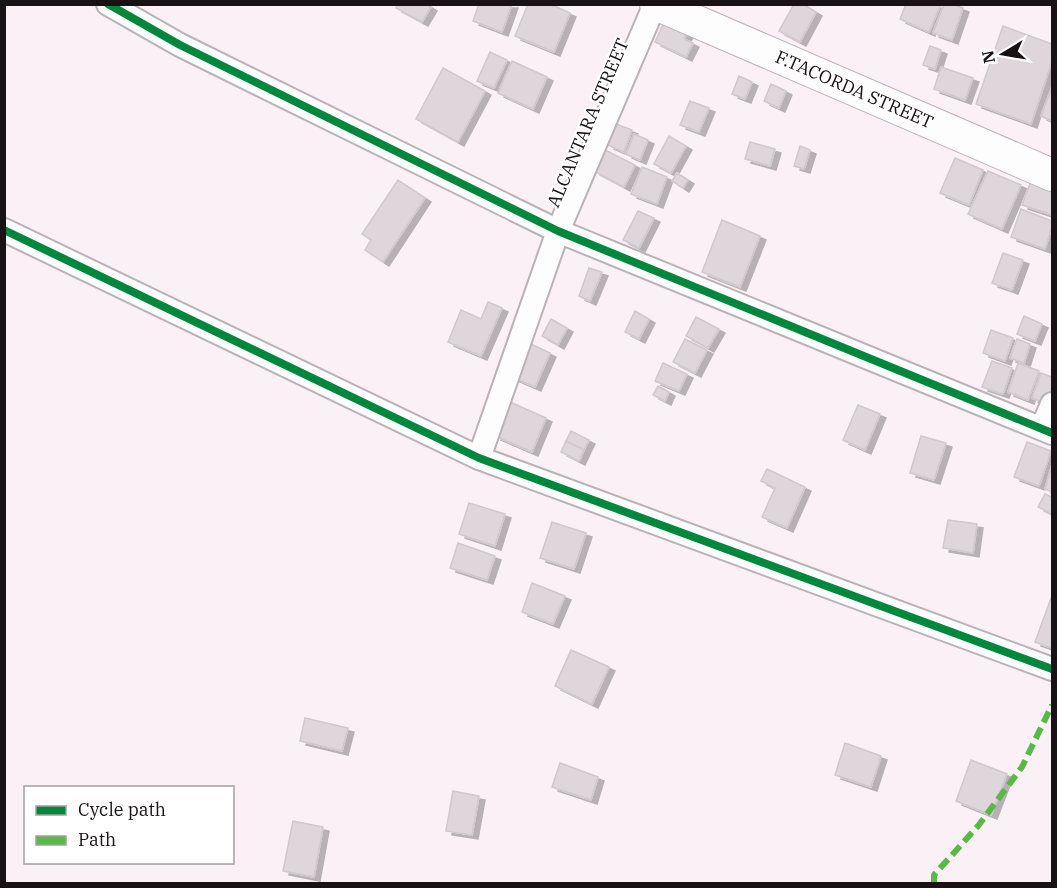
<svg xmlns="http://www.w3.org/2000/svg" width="1057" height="888" font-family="'IBM Plex Serif',serif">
  <defs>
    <filter id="shadow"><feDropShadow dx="6" dy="4" stdDeviation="0" flood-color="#0004"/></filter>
  </defs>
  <rect width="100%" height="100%" fill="#faf0f5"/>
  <g fill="#ded6da" stroke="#d0c8cc" stroke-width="1.5" filter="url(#shadow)">
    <polygon points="398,4 426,4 431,7 422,22 396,8"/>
    <polygon points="479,4 512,4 502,32 473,21"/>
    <polygon points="528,4 550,4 570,13 554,52 515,36"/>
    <polygon points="794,4 803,4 816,12 800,42 779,31"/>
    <polygon points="906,4 941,4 929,32 900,19"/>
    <polygon points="944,4 952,4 963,8 952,40 933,33"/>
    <polygon points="664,22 687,34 684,39 693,43 686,57 655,42"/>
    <polygon points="1003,26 1052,44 1052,61 1031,124 976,104"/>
    <polygon points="930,46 941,50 935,69 923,65"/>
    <polygon points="490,52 507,60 494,88 477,81"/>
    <polygon points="512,61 547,77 533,109 498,93"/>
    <polygon points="941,67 973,78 965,100 934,89"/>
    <polygon points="443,68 485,91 458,142 416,119"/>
    <polygon points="739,76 752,82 745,99 732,94"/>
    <polygon points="771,84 786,91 779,108 764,101"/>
    <polygon points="1052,87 1052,121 1041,116"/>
    <polygon points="690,101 709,108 699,132 680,125"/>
    <polygon points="616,124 632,130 624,152 608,145"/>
    <polygon points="634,134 648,140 640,160 626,154"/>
    <polygon points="669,136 686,146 671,173 654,164"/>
    <polygon points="750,142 775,149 770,166 745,159"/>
    <polygon points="800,146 810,150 804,169 794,166"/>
    <polygon points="605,150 635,165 624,187 594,171"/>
    <polygon points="955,158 983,170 969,205 940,193"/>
    <polygon points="642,167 667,177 657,204 631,194"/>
    <polygon points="988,171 1021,185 1002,229 968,214"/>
    <polygon points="677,173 688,180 683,188 672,181"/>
    <polygon points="398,180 425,198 383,262 365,250 371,240 362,234"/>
    <polygon points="1031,181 1052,189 1052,215 1022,205"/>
    <polygon points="1021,209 1052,221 1052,227 1045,249 1011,237"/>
    <polygon points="638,211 654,218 639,248 623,240"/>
    <polygon points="722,220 760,236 740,287 702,272"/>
    <polygon points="1003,253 1023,260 1012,290 992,283"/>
    <polygon points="589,268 602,272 590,301 579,296"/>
    <polygon points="488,302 502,308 481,356 448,342 461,310 481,319"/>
    <polygon points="635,311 649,319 639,339 625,332"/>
    <polygon points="1024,316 1042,324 1035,341 1017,334"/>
    <polygon points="696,317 719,329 708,348 686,336"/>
    <polygon points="551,319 567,328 558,345 542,336"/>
    <polygon points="991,330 1013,338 1005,361 983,353"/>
    <polygon points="685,339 707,350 695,373 673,362"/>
    <polygon points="1017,339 1030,344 1024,363 1010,358"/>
    <polygon points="527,342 550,353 535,387 512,377"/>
    <polygon points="992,361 1012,368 1003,394 982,387"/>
    <polygon points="663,363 687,374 679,391 655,381"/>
    <polygon points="1018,363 1039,371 1028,400 1008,392"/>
    <polygon points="1041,373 1052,377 1052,387 1047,404 1032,398"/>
    <polygon points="658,386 669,392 665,401 653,395"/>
    <polygon points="510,402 546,418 532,452 495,436"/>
    <polygon points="858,405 880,414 865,450 843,440"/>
    <polygon points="571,431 589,440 584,450 566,441"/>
    <polygon points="921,436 946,443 934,480 910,473"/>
    <polygon points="566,441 584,450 579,461 561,452"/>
    <polygon points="1027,442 1051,451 1039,486 1014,477"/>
    <polygon points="1052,465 1052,492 1045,489"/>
    <polygon points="767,469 805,487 787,528 762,517 775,488 761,481"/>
    <polygon points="1045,494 1052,497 1052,514 1038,507"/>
    <polygon points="469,503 505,514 495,546 459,534"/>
    <polygon points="948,520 977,524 973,553 943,548"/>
    <polygon points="552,522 586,533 574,569 540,558"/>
    <polygon points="458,543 495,556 487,580 450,568"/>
    <polygon points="532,583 565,596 553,624 522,612"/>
    <polygon points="1051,598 1052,598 1052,648 1035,642"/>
    <polygon points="571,650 609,667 592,704 555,686"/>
    <polygon points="305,718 348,728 342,751 300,741"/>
    <polygon points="845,743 881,756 871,787 835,775"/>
    <polygon points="971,760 1007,774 991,815 956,801"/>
    <polygon points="560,763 598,777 591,800 552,787"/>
    <polygon points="453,791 479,796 472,835 446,831"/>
    <polygon points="293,821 323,827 314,877 283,871"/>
  </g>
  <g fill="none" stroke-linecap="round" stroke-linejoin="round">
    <defs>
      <g id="street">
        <polyline points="108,4 180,45 558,231 1052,433"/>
        <polyline points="4,230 479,458 1052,669"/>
        <polyline points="1042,428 1052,404"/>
        <polyline points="479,458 558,231 655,4"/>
      </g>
      <g id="secondary">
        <path id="s1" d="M656 4 1052 175"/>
      </g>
    </defs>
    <use href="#street" stroke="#bab2b6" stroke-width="26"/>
    <use href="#secondary" stroke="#bab2b6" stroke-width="34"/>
    <use href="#street" stroke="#fefdfe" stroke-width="22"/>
    <use href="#secondary" stroke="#fefdfe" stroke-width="32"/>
    <polyline stroke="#58b947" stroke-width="6" stroke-dasharray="12 6" stroke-linecap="butt" points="934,884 934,875 978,826 1022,767 1052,705"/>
    <defs>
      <g id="cycleway">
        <polyline points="108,4 180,45 558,231 1052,433"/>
        <polyline points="4,230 479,458 1052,669"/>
      </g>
    </defs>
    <use href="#cycleway" stroke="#fff" stroke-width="11"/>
    <use href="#cycleway" stroke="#00873e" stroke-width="8"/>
  </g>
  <g text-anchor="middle" stroke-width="4.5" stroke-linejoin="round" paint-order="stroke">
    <g font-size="18" fill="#181215" stroke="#fff">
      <text dy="6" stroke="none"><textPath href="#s1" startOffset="216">F.TACORDA STREET</textPath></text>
      <text transform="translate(588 123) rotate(-67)" y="6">ALCANTARA STREET</text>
    </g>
  </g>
  <rect width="1057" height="888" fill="none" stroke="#181215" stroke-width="12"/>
  <rect x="24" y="786" width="210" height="78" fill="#ffffff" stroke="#a3a0a1" stroke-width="1.5"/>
  <rect x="36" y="806" width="30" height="9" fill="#00873e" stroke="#a3a0a1" stroke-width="1.5"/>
  <text x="78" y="816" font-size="18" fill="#181215">Cycle path</text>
  <rect x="36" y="836" width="30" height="9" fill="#58b947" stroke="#a3a0a1" stroke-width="1.5"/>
  <text x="78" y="846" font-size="18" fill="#181215">Path</text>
  <g transform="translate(1003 54) rotate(259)" stroke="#ffffff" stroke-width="4.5" paint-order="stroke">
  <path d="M0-4.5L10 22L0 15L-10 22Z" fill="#181215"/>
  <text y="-9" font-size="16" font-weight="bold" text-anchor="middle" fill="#181215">N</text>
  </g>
</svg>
